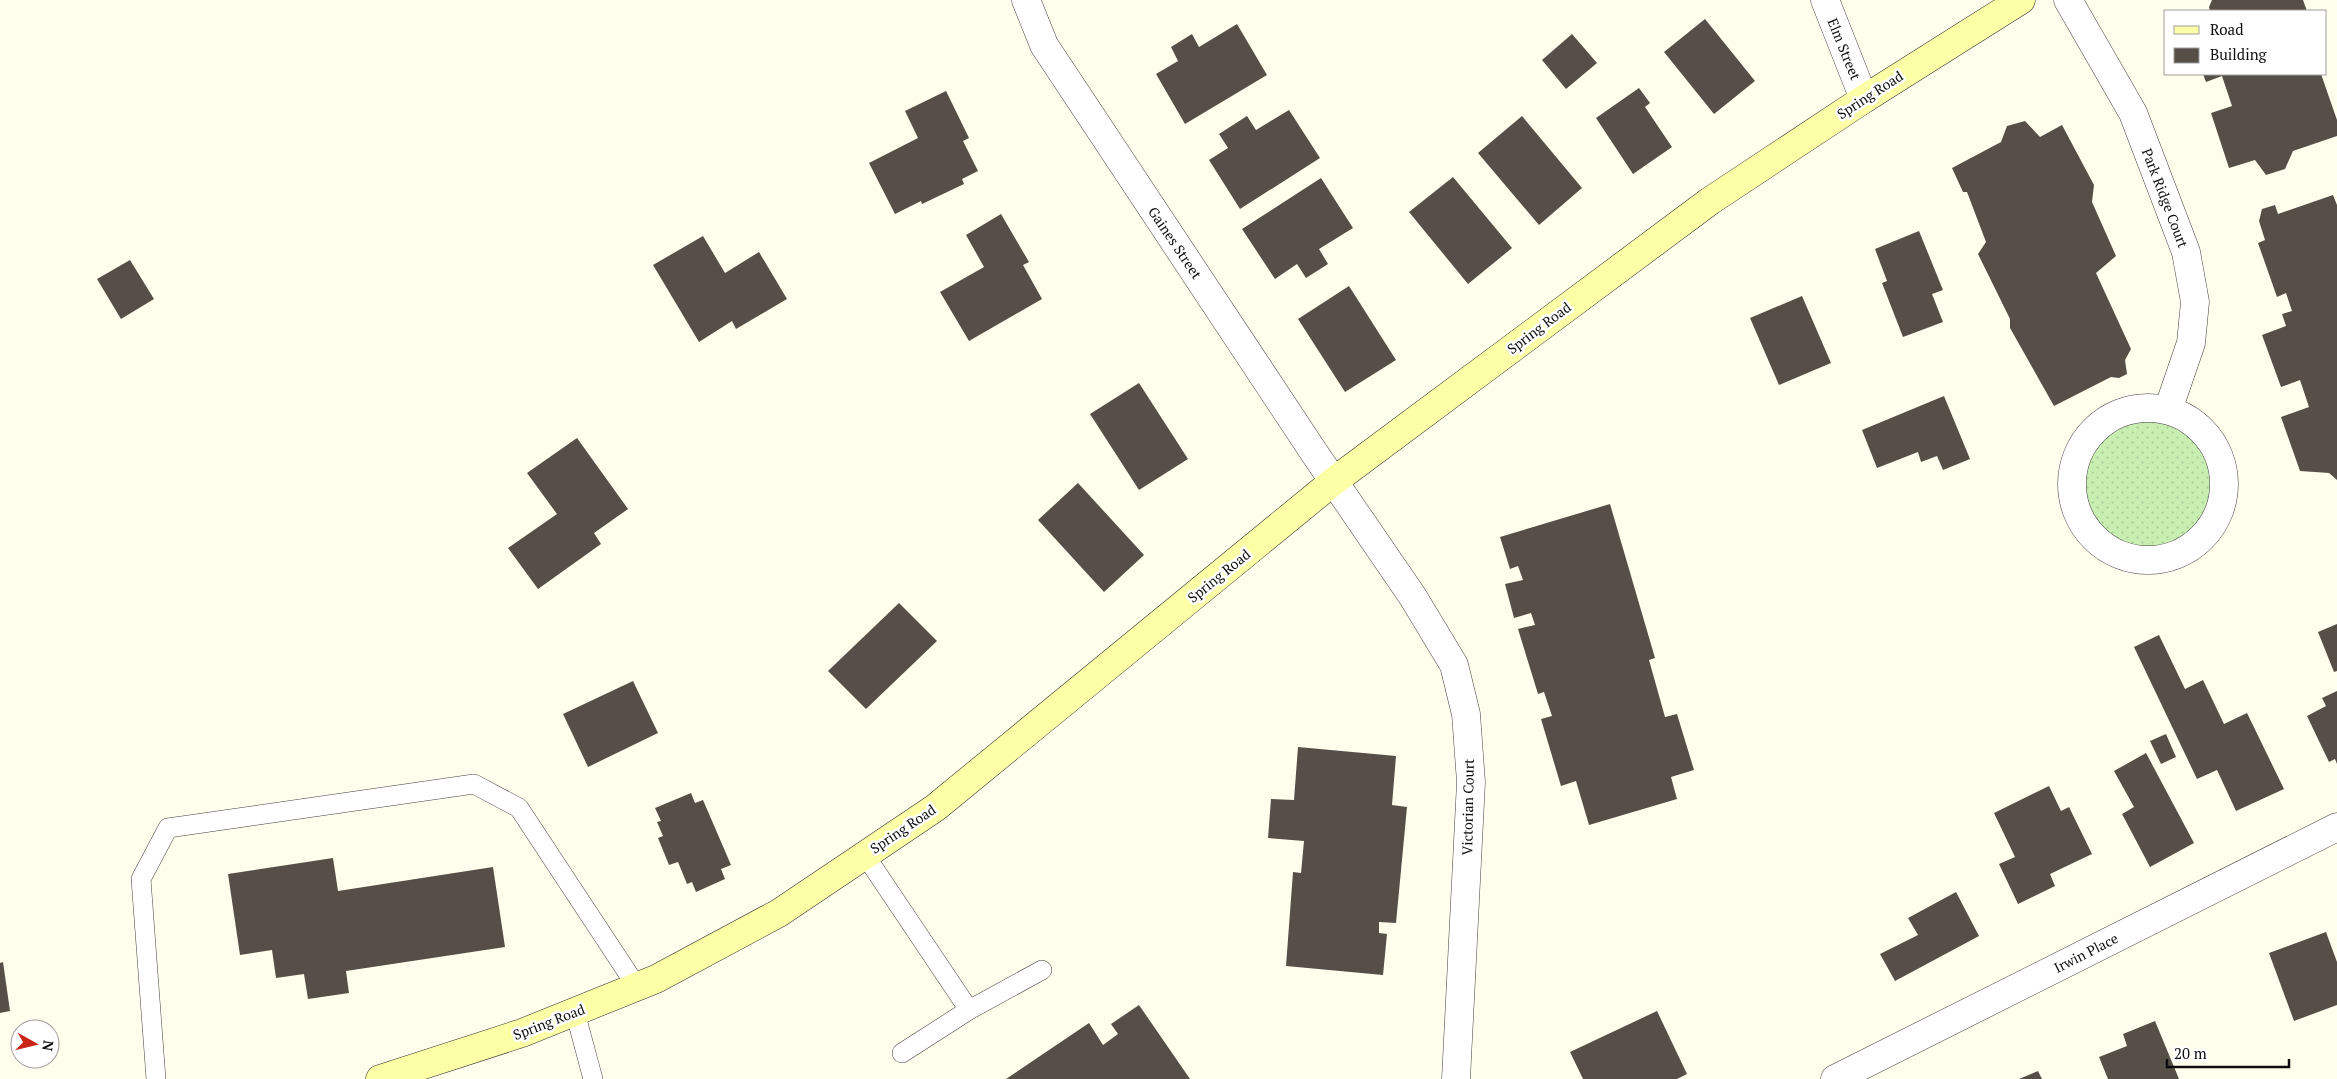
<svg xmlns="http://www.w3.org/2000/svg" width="2337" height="1079" font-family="'PT Serif',serif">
  <defs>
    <pattern id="grass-dots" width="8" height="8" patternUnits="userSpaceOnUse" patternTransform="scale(1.25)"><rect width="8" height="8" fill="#c9eeb2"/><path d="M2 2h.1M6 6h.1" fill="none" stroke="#abcb98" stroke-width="1.8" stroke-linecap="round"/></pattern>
  </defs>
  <rect width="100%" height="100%" fill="#fffeec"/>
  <circle fill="url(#grass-dots)" cx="2148" cy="484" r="69"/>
  <g fill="#564f48">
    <polygon points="2212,0 2303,0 2307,11 2210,11 2209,7"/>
    <polygon points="1705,19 1755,81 1714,114 1664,52"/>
    <polygon points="1237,24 1267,75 1185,124 1156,74 1178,61 1171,47 1192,34 1199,47"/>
    <polygon points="1572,34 1597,63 1566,89 1542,60"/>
    <polygon points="2203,74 2321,74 2337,120 2337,136 2293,151 2285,169 2266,175 2255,160 2229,168 2211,113 2232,106 2222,76 2206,82"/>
    <polygon points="1639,88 1650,103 1645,107 1672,147 1633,174 1596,118"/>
    <polygon points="946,91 969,138 963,141 978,171 962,179 964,184 922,204 921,201 895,214 869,163 918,138 905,111"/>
    <polygon points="1289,110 1320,158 1240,209 1209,160 1228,148 1219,134 1247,116 1256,130"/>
    <polygon points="1522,116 1582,188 1539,225 1478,153"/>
    <polygon points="2025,121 2040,137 2062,125 2094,185 2092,202 2116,256 2096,273 2131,349 2125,360 2127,374 2119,378 2111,377 2054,406 2010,328 2010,319 1978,254 1986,242 1967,192 1963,192 1952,168 2001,142 2007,126"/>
    <polygon points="1453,177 1512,248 1468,284 1409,212"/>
    <polygon points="1321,178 1353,228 1319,249 1328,264 1306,278 1297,264 1275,279 1242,229"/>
    <polygon points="2333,195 2337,205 2337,480 2329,473 2300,471 2281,417 2309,407 2300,380 2281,387 2262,335 2286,326 2282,314 2292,311 2286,293 2277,297 2258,243 2265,240 2259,221 2262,209 2275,205 2278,214"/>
    <polygon points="1001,214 1029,262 1023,265 1042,299 969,341 940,292 984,267 966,235"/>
    <polygon points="1919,231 1943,290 1932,294 1943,322 1903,337 1882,283 1887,281 1875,249"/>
    <polygon points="703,236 725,273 759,252 787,299 736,329 732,321 699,342 653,265"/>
    <polygon points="130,260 154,299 121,319 97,279"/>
    <polygon points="1349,286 1396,360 1345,392 1298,319"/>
    <polygon points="1802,296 1831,363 1779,385 1750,318"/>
    <polygon points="1139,383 1188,459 1139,490 1090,414"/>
    <polygon points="1944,396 1970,459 1943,470 1937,456 1921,462 1918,452 1877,468 1862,430"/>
    <polygon points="577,438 628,509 594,533 601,544 538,589 508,548 557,514 527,473"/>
    <polygon points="1078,483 1144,555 1104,592 1038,520"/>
    <polygon points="1610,504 1655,658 1649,660 1665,717 1677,714 1694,770 1671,777 1677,799 1589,825 1576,781 1561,786 1541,719 1552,716 1544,692 1538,694 1518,629 1535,625 1531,613 1514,618 1505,584 1523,580 1518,566 1510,569 1500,537"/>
    <polygon points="899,603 937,641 866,709 828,671"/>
    <polygon points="2337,624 2337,671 2334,672 2318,632"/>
    <polygon points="2159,635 2185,689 2203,680 2224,724 2247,713 2284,789 2236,811 2217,770 2197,779 2134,647"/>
    <polygon points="633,681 658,733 588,767 563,714"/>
    <polygon points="2337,691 2337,764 2335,759 2329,762 2307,716 2326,706 2322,698"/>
    <polygon points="2166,734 2176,757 2161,764 2150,741"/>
    <polygon points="1298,747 1396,756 1392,805 1407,807 1396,923 1379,922 1379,933 1387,934 1383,975 1286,966 1293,872 1301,873 1304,841 1268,838 1271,799 1294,800"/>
    <polygon points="2146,753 2194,843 2150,867 2122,814 2134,807 2114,771"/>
    <polygon points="2049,786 2061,811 2069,807 2092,854 2050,874 2055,886 2018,904 1999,864 2015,857 1994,813"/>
    <polygon points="691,793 695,803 703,800 731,865 721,869 725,879 696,892 692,882 687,884 678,862 669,865 658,838 663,836 657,822 661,821 655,808"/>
    <polygon points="333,858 338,891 493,867 505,947 346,971 349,993 308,999 304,974 276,978 272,950 240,955 228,874"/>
    <polygon points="1956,892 1979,936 1895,981 1880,954 1918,935 1908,918"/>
    <polygon points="2326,932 2337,962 2337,1005 2294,1021 2269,953"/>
    <polygon points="3,962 10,1011 0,1013 0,963"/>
    <polygon points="1139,1005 1190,1079 1006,1079 1089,1023 1103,1045 1118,1034 1111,1024"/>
    <polygon points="1657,1011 1687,1074 1677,1079 1583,1079 1570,1052"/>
    <polygon points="2155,1021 2179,1079 2108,1079 2099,1057 2127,1046 2123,1034"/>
    <polygon points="2038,1071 2042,1079 2019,1079"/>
  </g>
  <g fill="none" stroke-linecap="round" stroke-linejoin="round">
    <defs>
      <g id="service">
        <polyline points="865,855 969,1010 1042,970"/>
        <polyline points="575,1012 593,1079"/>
        <polyline points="902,1053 969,1010"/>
        <polyline points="156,1079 141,879 168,828 474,784 519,808 637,987"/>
      </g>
      <g id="minor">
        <polyline points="1026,0 1044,45 1315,454 1413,597 1454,665 1466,714 1471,782 1456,1079"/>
        <polyline points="1825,0 1864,99"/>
        <polyline points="2068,0 2133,113 2186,252 2195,302 2191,343 2168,410"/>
        <circle cx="2148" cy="484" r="76"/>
        <polyline points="1835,1079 2337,827"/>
      </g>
      <polyline id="secondary" points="380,1079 522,1033 656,979 779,913 935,808 1334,481 1710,201 1864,99 2021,0"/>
    </defs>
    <use href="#service" stroke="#404040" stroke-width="20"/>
    <use href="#minor" stroke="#404040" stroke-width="29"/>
    <use href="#secondary" stroke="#2f2f2f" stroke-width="29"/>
    <use href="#service" stroke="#fff" stroke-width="19"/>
    <use href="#minor" stroke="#fff" stroke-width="28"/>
    <use href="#secondary" stroke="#fdffa7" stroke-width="28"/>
  </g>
  <g text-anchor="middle" stroke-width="5" stroke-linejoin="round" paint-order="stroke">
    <g font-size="14" fill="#0d0d0d" stroke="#fff">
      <text transform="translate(1844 49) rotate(68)" y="5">Elm Street</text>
      <text transform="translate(1870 95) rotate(-33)" y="5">Spring Road</text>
      <text transform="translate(2165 198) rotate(69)" y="5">Park Ridge Court</text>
      <text transform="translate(1175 243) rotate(56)" y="5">Gaines Street</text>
      <text transform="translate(1539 328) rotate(-37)" y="5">Spring Road</text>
      <text transform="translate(1219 576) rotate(-39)" y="5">Spring Road</text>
      <text transform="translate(1468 807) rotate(-89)" y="5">Victorian Court</text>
      <text transform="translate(903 829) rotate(-34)" y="5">Spring Road</text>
      <text transform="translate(2086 953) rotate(-27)" y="5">Irwin Place</text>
      <text transform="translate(549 1022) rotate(-21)" y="5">Spring Road</text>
    </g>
  </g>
  <rect x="2164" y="10" width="162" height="65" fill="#ffffff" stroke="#9e9e9e"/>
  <rect x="2174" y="26" width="25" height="8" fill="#fdffa7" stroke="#9e9e9e"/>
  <text x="2210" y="35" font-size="15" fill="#0d0d0d">Road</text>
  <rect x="2174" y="48" width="25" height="15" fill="#564f48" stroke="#9e9e9e"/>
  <text x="2210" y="60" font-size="15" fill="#0d0d0d">Building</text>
  <g transform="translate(35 1044) rotate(98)"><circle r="24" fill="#ffffff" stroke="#9e9e9e"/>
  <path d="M0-4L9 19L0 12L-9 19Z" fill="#ca2617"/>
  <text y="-8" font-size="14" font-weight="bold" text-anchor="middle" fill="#0d0d0d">N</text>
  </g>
  <path d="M2167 1059v8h122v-8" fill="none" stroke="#0d0d0d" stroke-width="2.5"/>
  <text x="2174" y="1059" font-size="15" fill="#0d0d0d" stroke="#ffffff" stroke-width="4" paint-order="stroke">20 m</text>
</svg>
